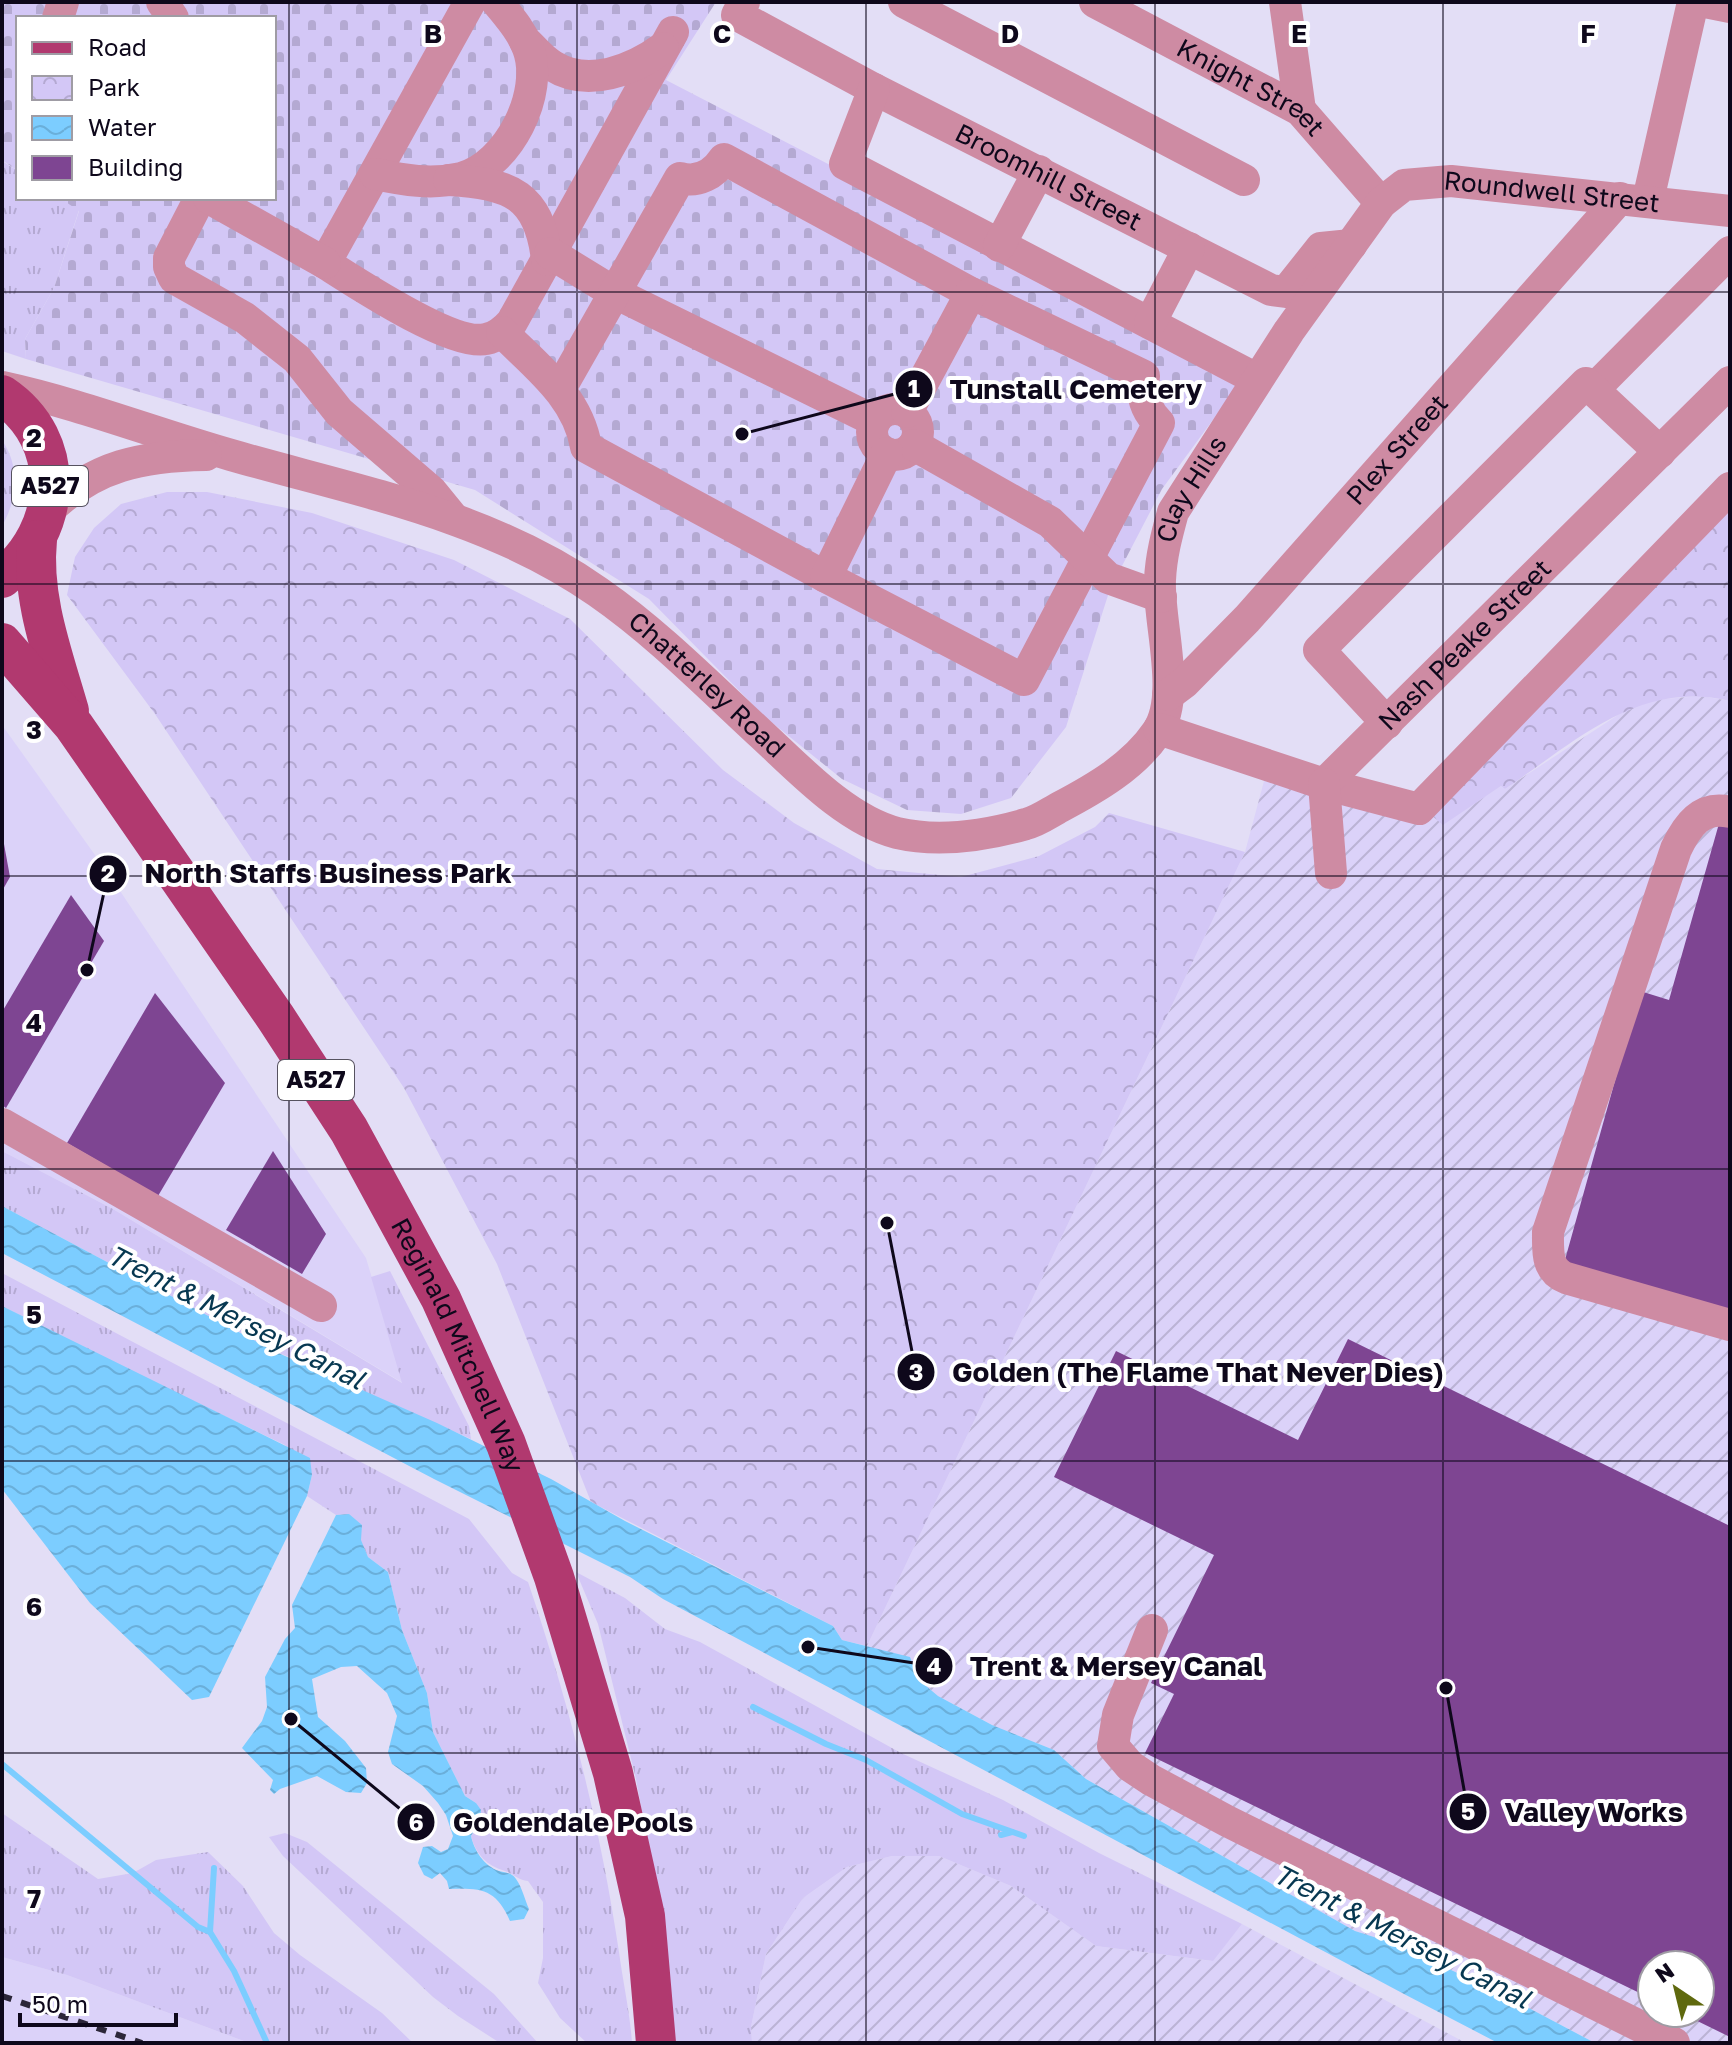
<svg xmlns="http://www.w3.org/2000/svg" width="1732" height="2045" font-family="'Golos Text',sans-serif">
  <defs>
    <pattern id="industrial-furrows" width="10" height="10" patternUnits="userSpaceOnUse" patternTransform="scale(2)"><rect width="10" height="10" fill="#dbd2f9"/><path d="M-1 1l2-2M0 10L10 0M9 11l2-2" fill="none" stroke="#bbb3d5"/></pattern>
    <pattern id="grass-tufts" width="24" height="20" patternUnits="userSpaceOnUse" patternTransform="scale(2)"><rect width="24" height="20" fill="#d3c7f6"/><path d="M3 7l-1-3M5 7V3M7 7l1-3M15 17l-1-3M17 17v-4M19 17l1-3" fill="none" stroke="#b4a9d2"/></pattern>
    <pattern id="cemetery-stones" width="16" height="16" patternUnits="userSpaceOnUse" patternTransform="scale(2)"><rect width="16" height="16" fill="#d3c7f6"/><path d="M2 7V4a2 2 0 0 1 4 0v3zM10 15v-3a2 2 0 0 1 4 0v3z" fill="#b4a9d2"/></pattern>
    <pattern id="park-crowns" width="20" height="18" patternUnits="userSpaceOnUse" patternTransform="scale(2)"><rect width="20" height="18" fill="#d3c7f6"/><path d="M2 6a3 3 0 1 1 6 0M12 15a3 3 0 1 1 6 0" fill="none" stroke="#b4a9d2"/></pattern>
    <pattern id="water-waves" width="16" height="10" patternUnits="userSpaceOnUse" patternTransform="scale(2)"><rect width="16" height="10" fill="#7ccdff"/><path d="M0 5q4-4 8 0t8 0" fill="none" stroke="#6aafda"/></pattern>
  </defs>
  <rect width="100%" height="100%" fill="#e3def6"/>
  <g fill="#dbd2f9">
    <polygon points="2,725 110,876 366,1258 403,1383 113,1209 2,1151"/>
    <polygon points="2,1957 67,1975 249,2043 2,2043"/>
  </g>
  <g fill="url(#industrial-furrows)" fill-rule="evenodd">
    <path d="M1701 696 1730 701V2043H1595L1504 1995 1396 1944 1355 1931 1086 1779 1054 1750 992 1725 938 1696 919 1680 867 1646 1245 852 1264 781 1430 814 1443 824 1501 786 1505 789 1624 711 1651 700ZM1652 1965H1700V2013H1652Z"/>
    <polygon points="892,1856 939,1856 1011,1886 1096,1946 1212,1961 1242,1924 1466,2043 752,2043 751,2027 766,1954 803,1898 847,1867"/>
  </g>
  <g fill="url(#grass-tufts)">
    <polygon points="2,161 18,171 18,198 60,198 79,210 54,288 25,339 26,359 2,351"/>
    <path d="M2 440C20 467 18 498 2 526Z"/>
    <polygon points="2,1151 113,1209 402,1383 371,1277 390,1271 469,1426 471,1439 322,1374 306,1363 276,1352 2,1206"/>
    <path d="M2 1273 469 1519 512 1573 528 1582C569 1703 600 1825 619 1952 623 1982 630 2013 632 2043H587L560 2018 538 1983 543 1958V1902L528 1881C518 1880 514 1874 505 1871 487 1866 476 1855 471 1836L480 1820 476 1803 465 1796 433 1732 427 1693 402 1630 388 1572 368 1557 349 1514 336 1515 307 1496 312 1475 285 1445 120 1366 2 1306Z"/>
    <polygon points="576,1572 625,1598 665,1629 700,1642 901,1753 1003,1800 1099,1853 1242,1924 1213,1961 1096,1946 1011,1886 939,1856 892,1856 847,1867 803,1898 766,1954 751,2027 752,2043 672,2043 661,1919 636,1779 598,1624"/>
    <polygon points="2,1813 98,1879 133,1873 156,1860 208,1852 243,1886 274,1933 300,1955 382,2013 413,2043 249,2043 67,1975 2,1957"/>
    <polygon points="285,1833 307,1842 494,1994 538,2043 500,2043 458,2016 433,1997 283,1856 269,1837"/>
  </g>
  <polygon fill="url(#cemetery-stones)" points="2,2 716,2 666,80 1243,379 1162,489 1110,589 1066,727 1011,798 961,814 907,810 842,779 765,717 649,599 475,490 26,359 25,339 54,288 79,211 60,198 274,198 274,18 18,18 18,171 2,160"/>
  <g fill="url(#park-crowns)">
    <polygon points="167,492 207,492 312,513 454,560 570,619 723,770 794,823 877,869 961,877 1039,856 1095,827 1109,813 1245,852 867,1646 842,1640 833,1626 591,1502 497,1264 404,1088 155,714 67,595 75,557 94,528 121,504"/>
    <path d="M1730 496V701C1639 679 1575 742 1505 789L1501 786 1443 825 1430 814Z"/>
  </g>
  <g fill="url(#water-waves)">
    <polygon points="2,1206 276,1352 437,1423 551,1479 625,1521 833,1626 842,1640 910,1657 919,1680 938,1696 992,1725 1054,1750 1086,1779 1355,1931 1396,1944 1504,1995 1595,2043 1498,2043 1404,1994 663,1599 630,1577 434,1479 2,1253"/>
    <polygon points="2,1306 310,1458 312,1475 307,1496 209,1697 192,1700 90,1603 2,1489"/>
    <path d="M349 1514 362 1525 361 1540 368 1557 388 1572 402 1630 427 1693 433 1732 465 1796 476 1803 481 1810 480 1820 471 1836C474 1850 484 1866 499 1871 506 1873 511 1872 516 1879 522 1887 525 1900 529 1909L524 1919 510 1921C496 1889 482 1888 449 1889L447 1881 440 1873 432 1879 424 1875 418 1863 423 1847 432 1846 441 1852 448 1849 453 1836 446 1815 438 1803 423 1786 392 1764 388 1752 397 1716 387 1693 357 1666 341 1667 312 1679 318 1717 345 1741 366 1768 367 1783 361 1793 346 1792 317 1776 280 1789 274 1794 270 1790 273 1780 242 1748 262 1721 267 1707 265 1677 285 1639 295 1628 292 1605 336 1515Z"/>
  </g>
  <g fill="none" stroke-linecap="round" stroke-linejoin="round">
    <g stroke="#7ccdff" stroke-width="6">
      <polyline points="753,1707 826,1744 866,1760 962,1814 1024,1836"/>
      <polyline points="2,1764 198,1927 210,1932 234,1971 267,2043"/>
      <polyline points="1001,1835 1012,1832"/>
      <polyline points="210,1932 214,1868"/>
    </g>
  </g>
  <g fill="#7e4592">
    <polygon points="1720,820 1730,823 1730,1314 1563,1267 1640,991 1669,1000"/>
    <polygon points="2,833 10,877 2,891"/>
    <polygon points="71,895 104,941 6,1108 2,1105 2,1012"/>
    <polygon points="155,993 225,1083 158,1196 67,1143"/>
    <polygon points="273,1151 326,1234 302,1274 226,1230"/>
    <polygon points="1348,1339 1730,1526 1730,2037 1681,2013 1700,2013 1700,1965 1652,1965 1652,1999 1145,1753 1174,1694 1151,1683 1214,1555 1054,1477 1116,1351 1298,1440"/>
  </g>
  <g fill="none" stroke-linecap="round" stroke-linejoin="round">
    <g stroke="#ce8ba3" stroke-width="32">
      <polyline points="162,2 173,18"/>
      <path d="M470 2 325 263C355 282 453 347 486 339 497 337 505 330 512 322L673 32"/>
      <path id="s1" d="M744 2 737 15 874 89 1271 290 1286 292 1321 248 1351 245"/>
      <polyline points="904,2 1244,180"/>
      <path id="s2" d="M1095 2 1300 110 1381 203"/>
      <polyline points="1285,2 1300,110"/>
      <polyline points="1705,2 1730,7"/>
      <polyline points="58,18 63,2"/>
      <path d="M525 41C534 49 542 60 553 66 588 88 633 70 663 48"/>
      <polyline points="874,89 845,164 1245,373"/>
      <path d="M375 174C404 180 431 185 461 178 508 166 545 93 528 48 521 30 509 17 497 2"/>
      <path d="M449 180C510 183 540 195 547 260"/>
      <polyline points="200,198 169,258 169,267 174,278 245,318 297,359 339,412 432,492 454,519"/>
      <polyline points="209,198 325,263"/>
      <polyline points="1648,200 1693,2"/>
      <polyline points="999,246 1039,171"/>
      <polyline points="550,253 615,293 875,421"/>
      <polyline points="1150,323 1189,248"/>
      <path d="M502 332C536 366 578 397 586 447L826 577 1024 680 1159 423C1145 410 1141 394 1144 376L971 293 724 159C714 174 698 183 680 178L560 389"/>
      <path id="s3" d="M2 387C80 404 154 433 231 455 356 491 489 515 598 592 657 633 708 685 761 734 798 768 846 820 897 833 940 843 984 836 1026 824 1038 821 1049 813 1060 807 1096 788 1134 766 1157 732 1182 696 1158 622 1160 580 1161 556 1167 534 1173 512L1289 331 1381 203 1404 185 1451 181 1730 211"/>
      <polyline points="1593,390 1730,252"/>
      <circle cx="895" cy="432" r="23"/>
      <polyline points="907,412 971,293"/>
      <polyline points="914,445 1050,522 1108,578 1161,597"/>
      <path d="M48 511C94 465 143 456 206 455"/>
      <polyline points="826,577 887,453"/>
      <path id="s4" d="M1168 695 1184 683 1247 619 1620 198"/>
      <polyline points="1387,723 1319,650 1586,383 1660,452"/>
      <polyline points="1159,729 1324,784 1419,809 1730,488"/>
      <path id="s5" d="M1324 784 1730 382"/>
      <polyline points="1324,784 1331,873"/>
      <path d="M1730 812C1701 805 1687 826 1676 849L1548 1232C1548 1251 1546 1270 1566 1278L1730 1325"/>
      <polyline points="2,1124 321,1306"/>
      <polyline points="1152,1630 1118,1715 1113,1746 1130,1766 1151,1780 1227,1821 1674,2043"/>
    </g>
    <g stroke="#b1396f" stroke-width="40">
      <path d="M2 395C69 440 63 531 2 578"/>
      <path d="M37 540C31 598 53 655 69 711"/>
      <path id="s6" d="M2 643 74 726 276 1018 349 1130 441 1299 506 1444 554 1577 613 1773 645 1916 656 2043"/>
    </g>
    <polyline stroke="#2c2639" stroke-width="6" stroke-dasharray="10 10" stroke-linecap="butt" points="2,1996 142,2043"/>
  </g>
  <path fill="none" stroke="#0e081b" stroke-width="2" stroke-opacity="0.55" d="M289 2V2043M577 2V2043M866 2V2043M1155 2V2043M1443 2V2043M2 292H1730M2 584H1730M2 876H1730M2 1169H1730M2 1461H1730M2 1753H1730"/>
  <g text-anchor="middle" stroke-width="8" stroke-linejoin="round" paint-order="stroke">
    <g fill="#fff" stroke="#56525f" stroke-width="2">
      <rect x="12" y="466" width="76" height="40" rx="6"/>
      <rect x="278" y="1060" width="76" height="40" rx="6"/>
    </g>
    <g font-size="24" font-weight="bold" fill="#0e081b">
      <text x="50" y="494">A527</text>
      <text x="316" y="1088">A527</text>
    </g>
    <g font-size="26" fill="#0e081b" stroke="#fff">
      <text dy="9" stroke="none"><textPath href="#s2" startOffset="178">Knight Street</textPath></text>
      <text dy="9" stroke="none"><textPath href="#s1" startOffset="366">Broomhill Street</textPath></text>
      <text dy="9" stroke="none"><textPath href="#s3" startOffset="2086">Roundwell Street</textPath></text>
      <text dy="9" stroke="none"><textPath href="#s4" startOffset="336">Plex Street</textPath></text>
      <text dy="9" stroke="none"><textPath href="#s3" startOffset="1564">Clay Hills</textPath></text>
      <text dy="9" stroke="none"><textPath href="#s5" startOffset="198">Nash Peake Street</textPath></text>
      <text dy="9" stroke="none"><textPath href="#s3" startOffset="776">Chatterley Road</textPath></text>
      <text dy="9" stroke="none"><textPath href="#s6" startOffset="840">Reginald Mitchell Way</textPath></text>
    </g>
    <g font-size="28" font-style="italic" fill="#073851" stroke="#fff">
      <text transform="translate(236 1317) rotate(27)" y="10">Trent &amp; Mersey Canal</text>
      <text transform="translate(1402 1936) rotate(27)" y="10">Trent &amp; Mersey Canal</text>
    </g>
  </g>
  <g font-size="26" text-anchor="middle" font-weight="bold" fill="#0e081b" stroke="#fff" stroke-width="8" stroke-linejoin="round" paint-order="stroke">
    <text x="433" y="43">B</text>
    <text x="722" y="43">C</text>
    <text x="1010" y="43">D</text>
    <text x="1299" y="43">E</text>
    <text x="1588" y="43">F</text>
    <text x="34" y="447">2</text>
    <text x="34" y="739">3</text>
    <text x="34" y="1032">4</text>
    <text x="34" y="1324">5</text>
    <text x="34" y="1616">6</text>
    <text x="34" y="1908">7</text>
  </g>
  <path fill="none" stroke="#0e081b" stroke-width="3" d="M742 434L914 389M87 970L108 874M887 1223L916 1372M808 1647L934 1666M1446 1688L1468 1812M291 1719L416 1822"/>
  <g fill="#0e081b" stroke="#fff" stroke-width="3">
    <circle cx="742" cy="434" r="8"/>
    <circle cx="87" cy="970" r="8"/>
    <circle cx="887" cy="1223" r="8"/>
    <circle cx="808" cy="1647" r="8"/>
    <circle cx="1446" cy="1688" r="8"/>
    <circle cx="291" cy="1719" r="8"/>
    <circle cx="914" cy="389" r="20"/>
    <circle cx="108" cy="874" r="20"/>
    <circle cx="916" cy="1372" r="20"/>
    <circle cx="934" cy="1666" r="20"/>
    <circle cx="1468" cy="1812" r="20"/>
    <circle cx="416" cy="1822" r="20"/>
  </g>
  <g font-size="24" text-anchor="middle" font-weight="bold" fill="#fff">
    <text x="914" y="397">1</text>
    <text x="108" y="882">2</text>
    <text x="916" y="1381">3</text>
    <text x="934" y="1675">4</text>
    <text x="1468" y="1820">5</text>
    <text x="416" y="1831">6</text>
  </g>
  <g font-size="28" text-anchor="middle" font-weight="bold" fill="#0e081b" stroke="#fff" stroke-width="8" stroke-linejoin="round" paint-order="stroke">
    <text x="1076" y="399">Tunstall Cemetery</text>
    <text x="328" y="883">North Staffs Business Park</text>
    <text x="1198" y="1382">Golden (The Flame That Never Dies)</text>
    <text x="1116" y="1676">Trent &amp; Mersey Canal</text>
    <text x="1594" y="1822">Valley Works</text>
    <text x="573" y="1832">Goldendale Pools</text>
  </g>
  <rect width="1732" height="2045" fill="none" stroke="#0e081b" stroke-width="8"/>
  <rect x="16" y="16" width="260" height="184" fill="#ffffff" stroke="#9f9ca4" stroke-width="2"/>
  <rect x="32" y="42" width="40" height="12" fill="#b1396f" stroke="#9f9ca4" stroke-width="2"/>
  <text x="88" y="56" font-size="24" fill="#0e081b">Road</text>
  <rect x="32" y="76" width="40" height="24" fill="url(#park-crowns)" stroke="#9f9ca4" stroke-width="2"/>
  <text x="88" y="96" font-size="24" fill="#0e081b">Park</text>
  <rect x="32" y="116" width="40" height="24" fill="url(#water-waves)" stroke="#9f9ca4" stroke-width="2"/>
  <text x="88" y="136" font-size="24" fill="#0e081b">Water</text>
  <rect x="32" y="156" width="40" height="24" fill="#7e4592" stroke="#9f9ca4" stroke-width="2"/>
  <text x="88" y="176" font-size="24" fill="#0e081b">Building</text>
  <g transform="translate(1676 1989) rotate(325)"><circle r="38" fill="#ffffff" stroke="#9f9ca4" stroke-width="2"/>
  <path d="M0-6L14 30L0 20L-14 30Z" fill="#5f690e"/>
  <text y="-12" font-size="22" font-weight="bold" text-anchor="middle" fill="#0e081b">N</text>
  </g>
  <path d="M20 2013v12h156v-12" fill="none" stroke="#0e081b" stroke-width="4"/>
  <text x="32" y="2013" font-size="24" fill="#0e081b" stroke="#ffffff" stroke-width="6" paint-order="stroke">50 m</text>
</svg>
